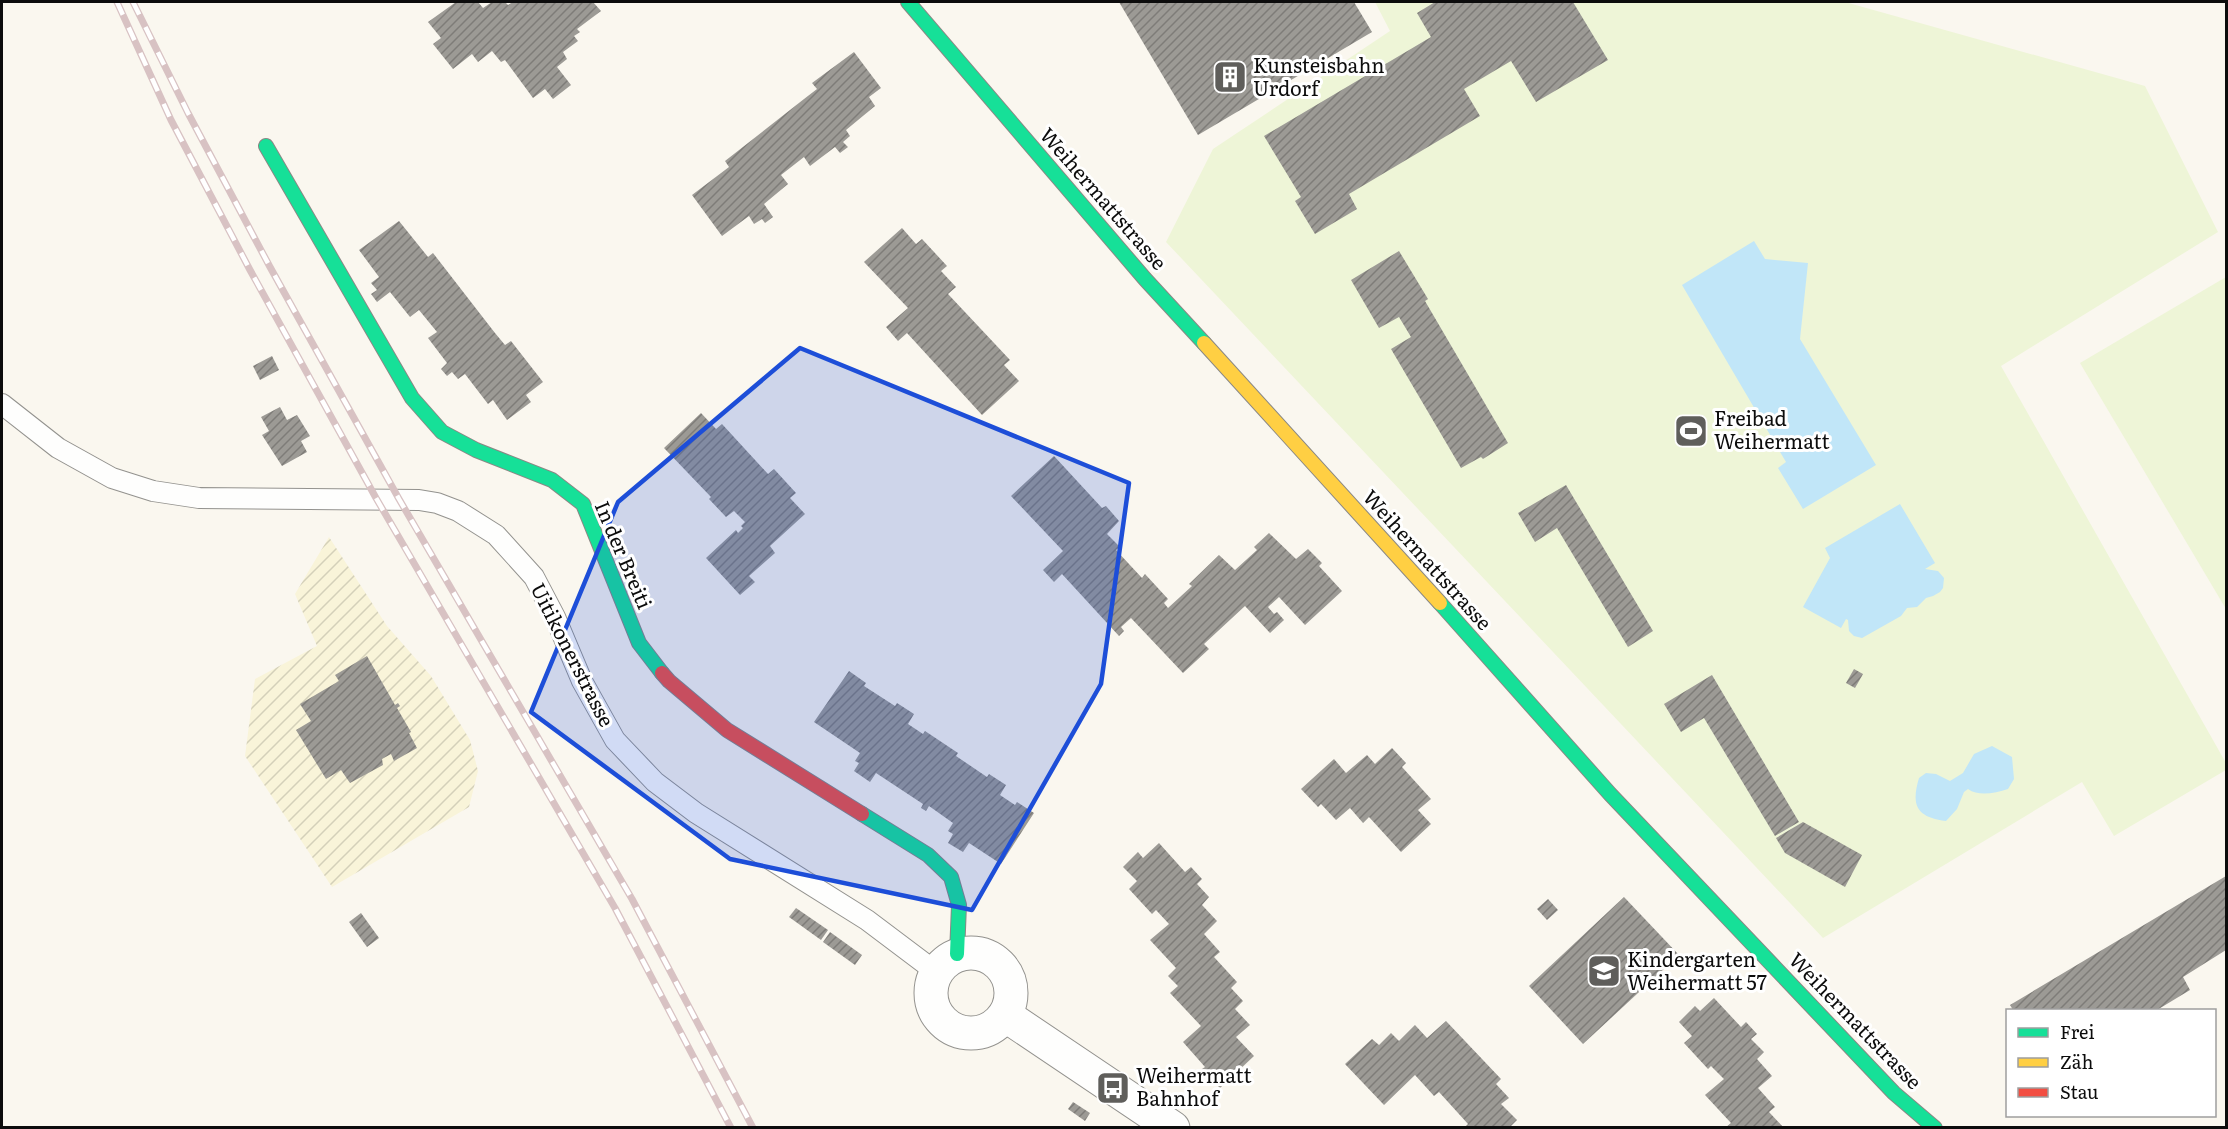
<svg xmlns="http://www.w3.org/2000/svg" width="2228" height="1129" font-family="Literata,serif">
  <defs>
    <pattern id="farmland-furrows" width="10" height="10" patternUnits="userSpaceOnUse" patternTransform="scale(1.5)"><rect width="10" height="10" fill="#f9f4d9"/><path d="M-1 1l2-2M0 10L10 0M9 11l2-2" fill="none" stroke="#d4d0b9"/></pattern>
    <pattern id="building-hatch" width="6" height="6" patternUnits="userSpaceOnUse" patternTransform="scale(1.5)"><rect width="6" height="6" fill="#9c9a95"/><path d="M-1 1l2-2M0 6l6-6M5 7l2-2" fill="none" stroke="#7e7c78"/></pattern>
  </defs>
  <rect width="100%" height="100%" fill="#faf7ef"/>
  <polygon fill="url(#farmland-furrows)" points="329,537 387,626 431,676 470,740 478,771 469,807 332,887 245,756 255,679 317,646 295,594"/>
  <g fill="#eef5d7">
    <polygon points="1375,2 1845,2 2145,86 2218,232 2001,366 2226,763 2226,770 2114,836 2082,782 1823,938 1166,242 1213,149 1390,31"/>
    <polygon points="2226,277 2226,609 2080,363"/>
  </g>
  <g fill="#c1e6f8">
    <polygon points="1754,241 1765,259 1808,263 1800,339 1876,465 1803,509 1778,468 1786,462 1682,285"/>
    <polygon points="1900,504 1935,563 1925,569 1938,571 1944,578 1943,588 1940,592 1933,596 1926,598 1917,607 1907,608 1901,616 1862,638 1854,636 1849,631 1848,620 1846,619 1841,628 1803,607 1830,558 1825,548"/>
    <path d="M1992 746 2012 757 2014 779 2008 789C1995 793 1979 797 1968 789L1964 792 1957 809 1946 821C1916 817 1911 805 1919 778L1926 773 1936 774 1950 781 1963 773 1974 754Z"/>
  </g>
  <g fill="url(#building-hatch)">
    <polygon points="456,2 478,2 483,8 492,2 505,2 508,5 513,2 593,2 601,11 577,29 580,32 574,36 578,41 563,52 567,59 557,67 571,85 553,99 545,89 533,98 505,60 501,62 492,51 478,62 472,54 453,69 433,44 441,38 428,22"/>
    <polygon points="1119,2 1354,2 1372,32 1198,135"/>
    <polygon points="1435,2 1573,2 1608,60 1536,102 1511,61 1464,89 1480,116 1349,194 1357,209 1315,234 1295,201 1301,197 1264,136 1431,37 1417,13"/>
    <polygon points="854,52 881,88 869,97 875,106 846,130 850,136 843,142 848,147 840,153 835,147 810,166 804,157 781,175 788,184 764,204 773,217 765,223 762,219 754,224 749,216 722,236 692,195 729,167 725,161 804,99 817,89 812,83"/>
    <polygon points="399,221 428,257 433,253 495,333 505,345 511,341 543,382 526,395 531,402 507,420 493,400 488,404 465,374 458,379 452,372 447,376 441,369 447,363 428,338 437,332 419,310 410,317 390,292 377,302 371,294 377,290 371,283 379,277 359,250"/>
    <polygon points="902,228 916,244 922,239 947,266 941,271 956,287 948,294 1010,360 1004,365 1019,381 982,415 907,333 898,341 886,327 908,308 864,262"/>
    <polygon points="1399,251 1428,299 1425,301 1508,443 1483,459 1481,457 1461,468 1391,349 1411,337 1399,317 1379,328 1351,280"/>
    <polygon points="272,356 279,370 260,380 253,366"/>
    <polygon points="280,407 287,420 297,415 310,436 301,441 307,452 282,466 262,435 269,431 261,417"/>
    <polygon points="701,413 716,429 722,424 768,474 774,469 796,493 790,498 805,514 770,546 775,553 749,576 755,582 740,595 706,558 736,530 738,533 743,528 741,526 745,522 734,511 726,517 709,499 711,497 664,448"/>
    <polygon points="1054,456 1102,508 1106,506 1119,521 1107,534 1120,547 1116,550 1142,578 1145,574 1168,599 1164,603 1168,608 1192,586 1189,584 1219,555 1235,570 1257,550 1254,547 1269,533 1296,559 1308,549 1322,563 1319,566 1342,591 1305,625 1279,597 1268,607 1274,614 1277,612 1284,620 1270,633 1245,606 1204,644 1209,649 1183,673 1131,618 1121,627 1124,631 1119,636 1062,574 1054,582 1043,570 1063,551 1011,496"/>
    <polygon points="1566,485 1653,631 1628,647 1557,528 1535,542 1518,513"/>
    <polygon points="367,656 395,705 398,703 400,706 397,708 411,732 409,733 417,748 394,761 391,754 382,759 383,765 350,783 341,770 326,779 296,730 311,721 300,704 339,681 335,675"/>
    <polygon points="1854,669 1863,674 1855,688 1846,683"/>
    <polygon points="849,671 866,683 864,686 895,706 897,703 914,714 908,724 923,734 925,731 958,753 956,756 987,777 989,774 1006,785 1000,795 1015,805 1017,802 1034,813 1001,864 969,843 963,852 948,843 953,834 948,831 953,823 929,806 926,811 921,808 923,804 876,773 870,782 854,771 859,763 855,761 860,753 814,722"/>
    <polygon points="1712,675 1799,822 1775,836 1704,718 1681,732 1664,704"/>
    <polygon points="1392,748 1406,763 1402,767 1431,799 1418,810 1431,824 1401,852 1369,817 1363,823 1350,808 1336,820 1321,804 1318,807 1301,789 1334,759 1346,773 1367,755 1375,764"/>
    <polygon points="1803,822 1862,855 1845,887 1785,853 1776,838"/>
    <polygon points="1159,843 1185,872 1191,867 1202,879 1197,884 1209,897 1202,905 1217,921 1204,934 1220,952 1214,957 1237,982 1231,988 1243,1001 1235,1009 1250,1025 1236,1037 1254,1056 1220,1088 1202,1069 1205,1067 1183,1042 1201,1026 1170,993 1178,986 1168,976 1176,968 1150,940 1169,924 1156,910 1152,914 1129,889 1137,881 1123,867 1138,852 1143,858"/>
    <polygon points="2226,876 2226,950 2183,977 2190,990 2157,1010 2013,1010 2010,1005"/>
    <polygon points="1624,897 1679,955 1583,1044 1529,986"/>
    <polygon points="1548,899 1558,910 1547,920 1537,909"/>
    <polygon points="796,908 828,930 821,940 789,917"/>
    <polygon points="361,913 379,938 367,947 349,922"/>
    <polygon points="830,932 862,955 855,965 823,942"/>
    <polygon points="1714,998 1741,1027 1746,1022 1757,1034 1751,1039 1764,1052 1757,1059 1772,1076 1758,1088 1775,1107 1769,1112 1784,1128 1725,1128 1731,1123 1705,1095 1724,1079 1711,1066 1708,1069 1684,1043 1692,1036 1679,1022 1695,1006 1700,1011"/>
    <polygon points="1446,1021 1501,1079 1496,1084 1509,1098 1501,1104 1517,1120 1509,1128 1464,1128 1468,1124 1439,1092 1434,1096 1415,1075 1384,1105 1345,1064 1372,1039 1379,1045 1391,1033 1399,1041 1415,1025 1427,1038"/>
    <polygon points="1073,1102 1090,1113 1085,1121 1068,1109"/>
  </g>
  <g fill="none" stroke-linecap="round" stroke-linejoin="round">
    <defs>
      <polyline id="lane" points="2,404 58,448 112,478 153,491 199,498 419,500 437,503 458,511 496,535 534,577 555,617 582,681 615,740 655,782 696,813 867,920 936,972"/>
      <g id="street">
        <circle cx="971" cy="993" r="40"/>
        <polyline points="1005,1015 1173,1128"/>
      </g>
      <g id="fast">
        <polyline points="908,2 1145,279 1204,343"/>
        <polyline points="266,146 412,398 442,432 476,450 552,480 583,504 639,643 662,673"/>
        <polyline points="1440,603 1610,794 1894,1093 1935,1128"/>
        <polyline points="862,814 928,855 951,877 959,905 957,954"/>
      </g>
      <polyline id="slow" points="1204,343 1440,603"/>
      <polyline id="jam" points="662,673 669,681 727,730 862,814"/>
    </defs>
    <use href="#lane" stroke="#93928e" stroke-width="22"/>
    <use href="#street" stroke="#93928e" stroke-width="35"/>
    <use href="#fast" stroke="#8a8885" stroke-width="16"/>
    <use href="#slow" stroke="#8a8885" stroke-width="16"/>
    <use href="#jam" stroke="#8a8885" stroke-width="16"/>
    <use href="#lane" stroke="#fefefd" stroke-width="20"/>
    <use href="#street" stroke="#fefefd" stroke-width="33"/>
    <use href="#fast" stroke="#16e098" stroke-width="14"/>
    <use href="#slow" stroke="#ffcf43" stroke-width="14"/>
    <use href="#jam" stroke="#f24e42" stroke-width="14"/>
    <defs>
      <g id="rail">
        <polyline points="117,2 171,120 250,270 376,498 615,908 731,1128"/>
        <polyline points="133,2 188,113 270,267 399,499 632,899 753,1128"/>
      </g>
    </defs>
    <use href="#rail" stroke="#d8c2c3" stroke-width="7"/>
    <use href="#rail" stroke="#fff" stroke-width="4.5" stroke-dasharray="14" stroke-linecap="butt"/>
  </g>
  <path fill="#1d4ed8" fill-opacity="0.2" stroke="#1d4ed8" stroke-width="4.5" stroke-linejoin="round" d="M800 348 1129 483 1101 684 972 910 730 859 531 712 618 502Z"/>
  <defs>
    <symbol id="building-square" viewBox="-11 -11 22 22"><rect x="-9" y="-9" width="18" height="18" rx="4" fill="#5f5e5b" stroke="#fff"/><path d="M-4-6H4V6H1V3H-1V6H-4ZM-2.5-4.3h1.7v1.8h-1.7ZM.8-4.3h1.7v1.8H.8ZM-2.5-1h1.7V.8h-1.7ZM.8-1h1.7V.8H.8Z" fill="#fff"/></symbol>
    <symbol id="stadium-square" viewBox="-11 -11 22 22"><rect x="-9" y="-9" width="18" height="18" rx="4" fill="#5f5e5b" stroke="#fff"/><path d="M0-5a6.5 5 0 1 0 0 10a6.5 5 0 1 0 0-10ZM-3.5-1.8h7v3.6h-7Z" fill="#fff"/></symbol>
    <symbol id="school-square" viewBox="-11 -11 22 22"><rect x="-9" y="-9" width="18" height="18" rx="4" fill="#5f5e5b" stroke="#fff"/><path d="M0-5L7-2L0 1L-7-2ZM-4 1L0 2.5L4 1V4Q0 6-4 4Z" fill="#fff"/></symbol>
    <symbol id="bus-square" viewBox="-11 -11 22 22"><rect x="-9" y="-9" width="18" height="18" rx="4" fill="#5f5e5b" stroke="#fff"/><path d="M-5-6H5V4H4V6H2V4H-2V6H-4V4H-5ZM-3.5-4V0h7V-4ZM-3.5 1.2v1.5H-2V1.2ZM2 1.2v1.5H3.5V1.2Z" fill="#fff"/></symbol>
  </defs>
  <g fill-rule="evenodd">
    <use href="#building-square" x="1211" y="58" width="38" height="38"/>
    <use href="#stadium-square" x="1672" y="412" width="38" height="38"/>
    <use href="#school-square" x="1585" y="952" width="38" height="38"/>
    <use href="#bus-square" x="1094" y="1069" width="38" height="38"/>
  </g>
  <g text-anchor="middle" stroke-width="6" stroke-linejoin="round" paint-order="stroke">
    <g font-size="20" fill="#0c0c0c" stroke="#fff" text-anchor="start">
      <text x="1253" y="73">Kunsteisbahn<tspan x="1253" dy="23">Urdorf</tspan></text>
      <text x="1714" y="426">Freibad<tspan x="1714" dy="23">Weihermatt</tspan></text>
      <text x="1627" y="967">Kindergarten<tspan x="1627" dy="23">Weihermatt 57</tspan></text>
      <text x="1136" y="1083">Weihermatt<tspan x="1136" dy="23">Bahnhof</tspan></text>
    </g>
    <g font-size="20" fill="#0c0c0c" stroke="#fff">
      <text transform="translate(1103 199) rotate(49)" y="7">Weihermattstrasse</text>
      <text transform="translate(623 555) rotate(67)" y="7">In der Breiti</text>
      <text transform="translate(1427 560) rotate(48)" y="7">Weihermattstrasse</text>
      <text transform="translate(572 655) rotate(63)" y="7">Uitikonerstrasse</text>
      <text transform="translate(1855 1021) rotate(46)" y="7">Weihermattstrasse</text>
    </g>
  </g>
  <rect width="2228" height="1129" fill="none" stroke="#0c0c0c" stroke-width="6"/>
  <rect x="2006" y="1009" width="210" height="108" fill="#ffffff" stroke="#9e9e9e" stroke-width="1.5"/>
  <rect x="2018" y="1028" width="30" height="9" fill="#16e098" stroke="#9e9e9e" stroke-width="1.5"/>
  <text x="2060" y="1039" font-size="18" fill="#0c0c0c">Frei</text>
  <rect x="2018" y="1058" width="30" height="9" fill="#ffcf43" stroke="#9e9e9e" stroke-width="1.5"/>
  <text x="2060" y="1069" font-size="18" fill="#0c0c0c">Zäh</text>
  <rect x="2018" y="1088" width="30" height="9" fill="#f24e42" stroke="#9e9e9e" stroke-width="1.5"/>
  <text x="2060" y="1099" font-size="18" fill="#0c0c0c">Stau</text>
</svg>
